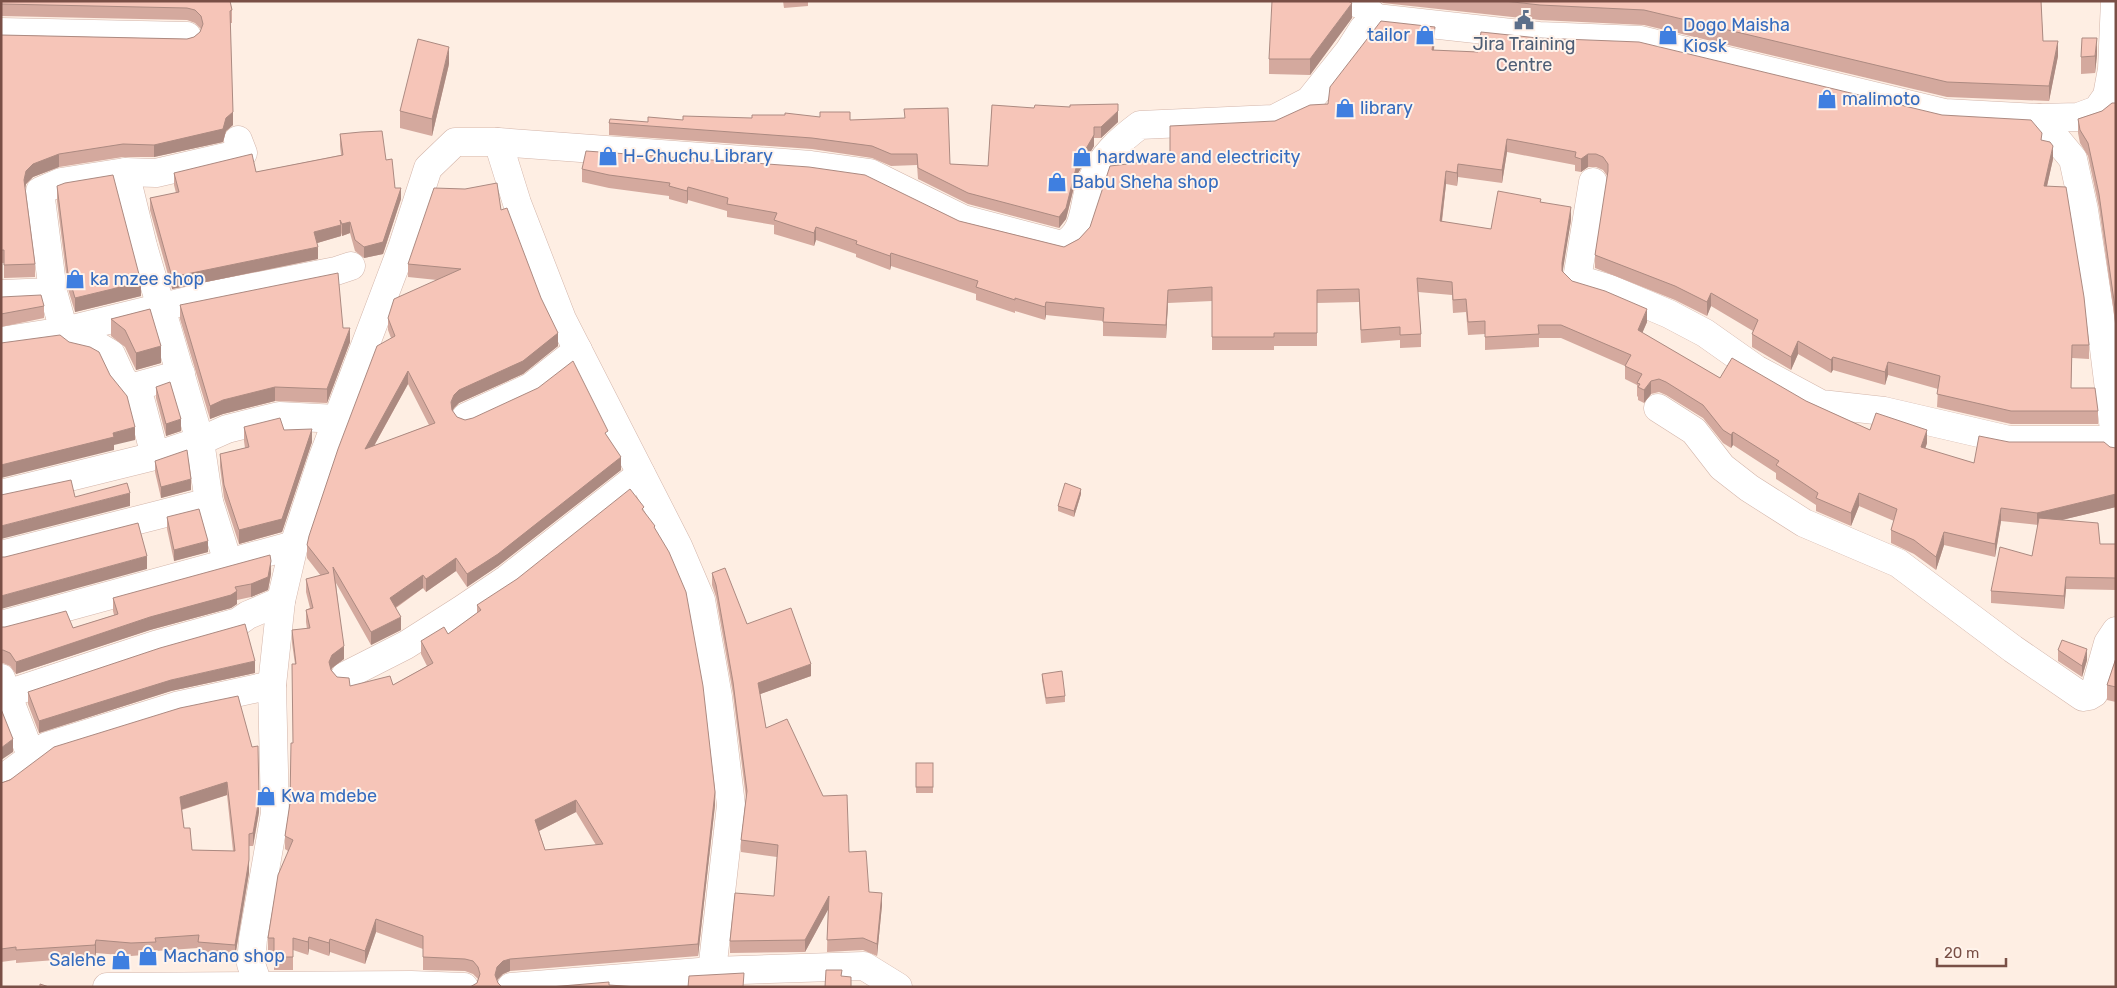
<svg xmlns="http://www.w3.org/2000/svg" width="2117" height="988" font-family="Rubik,sans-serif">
  <rect width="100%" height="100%" fill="#feeee3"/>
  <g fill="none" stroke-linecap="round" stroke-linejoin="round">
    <defs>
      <g id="minor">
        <polyline points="1350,1 1362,5 1376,18"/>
        <polyline points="1,32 187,36"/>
        <polyline points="2039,118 2073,159 2084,210 2099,308 2116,446"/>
        <path d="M498 142 811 165 870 173 963 219 1062 245C1088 232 1082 204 1092 180 1101 157 1120 140 1140 125L1274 119 1309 101 1349 51 1363 29 1376 18 1539 36 1641 40 1945 113 2039 118 2078 117 2097 110 2107 96 2112 69 2115 1"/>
        <polyline points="125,172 143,246 200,441 209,502 228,562"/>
        <polyline points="1593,182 1577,279 1610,289 1669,314 1705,333 1756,369 1821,404 1884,411 2009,440 2115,440"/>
        <polyline points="1,294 53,292"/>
        <polyline points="1,341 64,331 207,296 336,271 351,266"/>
        <polyline points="130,388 181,374"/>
        <polyline points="1658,408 1694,431 1722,467 1749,488 1804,523 1898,563 2013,649 2083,697 2089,696 2094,693 2108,643 2116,631"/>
        <polyline points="466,417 531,387 578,350"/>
        <polyline points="155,456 141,402 122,378 111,354 96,345 78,342 64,331 53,292 40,191 61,182 125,172 156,173 243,153 238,140"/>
        <polyline points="1,494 155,456 200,441 227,429 279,416 338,419"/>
        <polyline points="1,555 209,502"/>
        <polyline points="1,625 294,545"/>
        <polyline points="345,676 406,645 461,610 507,579 641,474"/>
        <polyline points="1,678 32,758"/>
        <polyline points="1,692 13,692 155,645 238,622 248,615 281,601"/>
        <polyline points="1,780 47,746 176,706 272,685"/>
        <polyline points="107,987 411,985 464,987"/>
        <polyline points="259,987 251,964 253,939 275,813 272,685 281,601 294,545 323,457 402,248 428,168 455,142 498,142 517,203 562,319 678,546 701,600 718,697 731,805 712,971"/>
        <polyline points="511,987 712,971 864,966 898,987"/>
      </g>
    </defs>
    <use href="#minor" stroke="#d3b5aa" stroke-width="29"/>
    <use href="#minor" stroke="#fff" stroke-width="28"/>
  </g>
  <g fill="#d4a99e" fill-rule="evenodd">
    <polygon points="1,1 230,1 232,10 232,23 230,23 233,125 226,131 223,142 154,157 123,157 59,167 33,177 26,184 25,188 35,264 35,277 4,278 4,263 1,263 1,35 187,39 194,37 200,32 201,29 195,23 187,20 1,16"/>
    <polygon points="783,1 808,1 808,6 784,8"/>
    <polygon points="1381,1 2041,1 2043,41 2058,56 2049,101 1947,97 1644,25 1540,20 1383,3"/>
    <polygon points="1352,18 1310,75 1269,74 1269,59"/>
    <polygon points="1435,40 1434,50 2042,141 2053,159 2047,186 2089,345 2089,359 2072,358 2071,388 2098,411 2098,424 2011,424 1937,407 1938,389 1888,375 1885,385 1833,370 1831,373 1798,354 1791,370 1752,347 1752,334 1753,331 1711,306 1707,316 1675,300 1595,268 1595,255 1608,177 1603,170 1596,167 1588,167 1581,172 1575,171 1575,165 1507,152 1502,183 1458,177 1457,186 1446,184 1442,222 1491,229 1541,202 1571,220 1562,271 1572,281 1647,322 1642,333 1720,378 1806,401 1870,430 1927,443 1925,449 1974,463 2009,442 2116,448 2116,507 2061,520 2100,544 2116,544 2116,590 2066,589 2064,609 1991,603 1991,591 2032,556 2038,525 2001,521 1995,557 1944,545 1936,570 1914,554 1891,543 1891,530 1894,521 1859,506 1851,526 1816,511 1816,505 1776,479 1776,473 1733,445 1731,448 1723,443 1703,418 1666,395 1659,392 1651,394 1644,403 1638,400 1638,397 1637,396 1637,385 1625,379 1625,366 1561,338 1539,338 1539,347 1485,350 1485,334 1468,335 1466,312 1453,313 1452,295 1418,292 1421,334 1421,347 1400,348 1400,340 1361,343 1359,302 1317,303 1317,346 1274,346 1274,350 1212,350 1212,301 1168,303 1166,338 1103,336 1103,321 1046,315 1045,320 1015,311 1015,313 976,300 976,294 891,266 890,270 856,257 856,254 816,240 814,246 774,234 774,225 727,217 727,211 688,200 687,204 669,199 669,196 609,188 582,182 582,169 959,221 1064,247 1079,239 1154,161 1170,154 1275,121 1328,104"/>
    <polygon points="2097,55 2095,73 2081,74 2081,57"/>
    <polygon points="449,64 432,136 400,128 400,111"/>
    <polygon points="2116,103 2116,328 2099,208 2088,156 2080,143 2078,133 2078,119 2102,111"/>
    <polygon points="992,105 1118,122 1101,138 1094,138 1094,146 1077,175 1066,219 1059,228 968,204 918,179 917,165 891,166 872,158 812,149 609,135 609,123 648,122 683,120 850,120 950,164 988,166"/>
    <polygon points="340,134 386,160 395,188 401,199 383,254 364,258 355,251 350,233 342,236 341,233 341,236 317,243 318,259 172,289 150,210 150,198 176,193 174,185 174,173 256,172 341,155 340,146"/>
    <polygon points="57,186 141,296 75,312 68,289 57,201"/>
    <path d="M501 210 558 346 523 374 459 403 454 408 452 411 457 417 465 420 608 437 621 470 498 566 467 587 456 571 426 592 423 588 396 608 401 630 371 645 336 583 344 659 332 668 331 670 337 677 350 686 393 685 427 666 421 654V641L448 634 477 613V605L644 512 655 530 715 805 698 956 510 971 503 974 497 980 498 983H477L478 979 473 974 465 971 423 970V949L376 932 365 964 330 952 329 956 309 949 308 955 293 950V970H274V951H268V938L288 851 285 849V836L290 803 293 743 295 664 292 643V630L307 629 306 622V610L310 608 306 592V579L321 576 307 558V545L391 338 388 330V318L437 280 408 277V264ZM408 384 429 425 374 446ZM576 812 596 845 545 850 539 831Z"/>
    <polygon points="1,297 44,306 44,318 1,327"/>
    <polygon points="180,305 343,328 350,342 327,403 275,401 223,414 210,419 180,319"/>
    <polygon points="150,309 161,363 136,370 125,347 111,336 111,319"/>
    <polygon points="156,387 181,431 166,436 156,398"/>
    <polygon points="244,427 284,430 312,442 282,532 239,544 224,498 220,467 220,454 245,448 244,441"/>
    <polygon points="155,461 191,490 161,498 155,472"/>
    <polygon points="1081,494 1074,517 1058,511 1058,506"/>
    <polygon points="167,517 208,552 174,561 167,529"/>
    <polygon points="712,573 747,624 811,676 760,694 766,728 849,852 869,892 882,905 877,956 863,950 827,952 828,909 805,952 730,953 730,941 774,896 777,857 741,852 741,840 746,798 733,694 716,597 712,585"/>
    <polygon points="271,574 268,590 251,597 237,600 237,604 231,608 150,630 16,674 10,666 3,663 1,663 1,627 73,628 114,615 113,611 113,598"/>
    <polygon points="2058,650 2087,660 2082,677 2058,661"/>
    <polygon points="2116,658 2116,702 2107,700 2107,685"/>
    <polygon points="255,673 171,691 39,733 28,704 28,692"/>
    <polygon points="1042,674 1065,696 1065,702 1046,704 1042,680"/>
    <path d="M180 708 259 812 253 846H249V873L235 957 198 955V948L156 951V954L131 956 96 953 95 957 16 963V960L1 962V783ZM227 795 233 851 192 850 184 828 182 810Z"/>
    <rect x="916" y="763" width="17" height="30"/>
  </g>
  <g fill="#ac8a81">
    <polygon points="1352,3 1352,18 1310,75 1310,59"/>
    <polygon points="1435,27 1435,40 1432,63 1432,50"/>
    <polygon points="2097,38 2097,55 2095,73 2095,56"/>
    <polygon points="2058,41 2058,56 2049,101 2049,86"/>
    <polygon points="449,47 449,64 432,136 432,119"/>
    <polygon points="1118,111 1118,122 1101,138 1101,127"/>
    <polygon points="233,112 233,125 226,131 223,142 154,157 154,145 226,118"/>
    <polygon points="1094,127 1094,146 1077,175 1066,219 1059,228 1059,217 1077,164"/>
    <polygon points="1507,139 1507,152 1502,183 1502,170"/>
    <polygon points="2053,146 2053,159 2044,199 2044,186"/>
    <polygon points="59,154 59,167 33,177 26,184 24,193 24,180 26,171 33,164"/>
    <polygon points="1588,154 1588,167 1581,172 1581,159"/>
    <polygon points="1458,164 1458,177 1457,186 1457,173"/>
    <polygon points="1446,171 1446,184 1440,235 1440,221"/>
    <polygon points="688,187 688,200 687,204 687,191"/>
    <polygon points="401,188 401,199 383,254 364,258 364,247"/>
    <polygon points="1571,207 1571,220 1562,276 1562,263"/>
    <polygon points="350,222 350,233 342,236 342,224"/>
    <polygon points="341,225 341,236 314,244 314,232"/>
    <polygon points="816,227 816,240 814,246 814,233"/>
    <polygon points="318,247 318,259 172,289 172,277"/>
    <polygon points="891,253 891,266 890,270 890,256"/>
    <polygon points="141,282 141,296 75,312 75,298"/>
    <polygon points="1168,290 1168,303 1166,338 1166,325"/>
    <polygon points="1711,293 1711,306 1707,316 1707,302"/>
    <polygon points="1046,302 1046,315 1045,320 1045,307"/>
    <polygon points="1647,309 1647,322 1638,343 1638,330"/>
    <polygon points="350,328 350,342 327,403 327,389"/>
    <polygon points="558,333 558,346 523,374 459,403 454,408 451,415 451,402 454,395 459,390"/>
    <polygon points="1798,341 1798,354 1791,370 1791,357"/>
    <polygon points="161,346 161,363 136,370 136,353"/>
    <polygon points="1833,357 1833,370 1831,373 1831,360"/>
    <polygon points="1888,362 1888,375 1885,385 1885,372"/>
    <polygon points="408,371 408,384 365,462 365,449"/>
    <polygon points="1651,381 1651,394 1644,403 1644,390"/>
    <polygon points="275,387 275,401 223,414 210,419 210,406 223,400"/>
    <polygon points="181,419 181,431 166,436 166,424"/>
    <polygon points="135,427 135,440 114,445 114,450 1,478 1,465 113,433"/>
    <polygon points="312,429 312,442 282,532 239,544 239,530"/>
    <polygon points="1927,430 1927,443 1921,461 1921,447"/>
    <polygon points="1733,432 1733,445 1731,448 1731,435"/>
    <polygon points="621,457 621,470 498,566 467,587 467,574"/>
    <polygon points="191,479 191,490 161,498 161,487"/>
    <polygon points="1081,489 1081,494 1074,517 1074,511"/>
    <polygon points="130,493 130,506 1,539 1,526"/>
    <polygon points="1859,493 1859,506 1851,526 1851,513"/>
    <polygon points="2116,494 2116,507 2037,526 2037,513"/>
    <polygon points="2001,508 2001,521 1995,557 1995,544"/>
    <polygon points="1944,532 1944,545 1936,570 1936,557"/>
    <polygon points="208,541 208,552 174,561 174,550"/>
    <polygon points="147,556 147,569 1,609 1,596"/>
    <polygon points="456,558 456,571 426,592 426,579"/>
    <polygon points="271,561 271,574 268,590 251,597 251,584"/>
    <polygon points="423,575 423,588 390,611 390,598"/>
    <polygon points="2066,577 2066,589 2064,609 2064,596"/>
    <polygon points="237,591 237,604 231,608 150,630 16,674 16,662 150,617"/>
    <polygon points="401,617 401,630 371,645 371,632"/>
    <polygon points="344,646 344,659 332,668 329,675 329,662 332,655"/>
    <polygon points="2087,649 2087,660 2082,677 2082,666"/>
    <polygon points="255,661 255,673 171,691 39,733 39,721 171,680"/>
    <polygon points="811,664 811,676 758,695 758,683"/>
    <polygon points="13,739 13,752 1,760 1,748"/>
    <polygon points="227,782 227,795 180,810 180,797"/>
    <polygon points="715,792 715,805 698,956 698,944"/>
    <polygon points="259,799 259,812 253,846 253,833"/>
    <polygon points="576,800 576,812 535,833 535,820"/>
    <polygon points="249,834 249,873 235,957 235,945"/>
    <polygon points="882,893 882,905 877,956 877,944"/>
    <polygon points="829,896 829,908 805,952 805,940"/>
    <polygon points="376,919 376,932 365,964 365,951"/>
    <polygon points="309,937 309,949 308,955 308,942"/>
    <polygon points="330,939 330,952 329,956 329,943"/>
    <polygon points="96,940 96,953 95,957 95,945"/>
    <polygon points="510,959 510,971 503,974 497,980 495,975 497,967 503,961"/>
  </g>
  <g fill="#f6c5b8" stroke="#ac8a81" fill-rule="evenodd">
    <polygon points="1,1 230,1 232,10 230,11 233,112 226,118 223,129 154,145 123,144 59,154 33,164 26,171 24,180 35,264 4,265 4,250 1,250 1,35 187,39 194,37 200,32 203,24 201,16 195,10 187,8 1,4"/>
    <polygon points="1272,1 1348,1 1352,3 1310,59 1269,59"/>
    <polygon points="1504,1 2041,1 2043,41 2058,41 2049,86 1947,82 1644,10 1540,5"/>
    <polygon points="1381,21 1435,27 1432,50 1478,52 1481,32 1538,38 1639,42 1942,115 2031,120 2042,133 2041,140 2050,142 2053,146 2044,186 2066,187 2084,297 2089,345 2072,345 2071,388 2095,388 2098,411 2011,411 1937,394 1940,376 1888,362 1885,372 1833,357 1831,360 1798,341 1791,357 1752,334 1758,320 1711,293 1707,302 1675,286 1595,255 1608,171 1608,164 1603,157 1596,154 1588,154 1581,159 1575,157 1576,152 1507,139 1502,170 1458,164 1457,173 1446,171 1440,221 1491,229 1498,191 1541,199 1540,202 1571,207 1562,263 1562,271 1572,281 1605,291 1647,309 1638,330 1720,378 1732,358 1806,401 1870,430 1876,413 1927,430 1921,447 1974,463 1979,436 2009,442 2104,442 2110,447 2116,448 2116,494 2037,513 2001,508 1995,544 1944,532 1936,557 1914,540 1891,530 1897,509 1859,493 1851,513 1816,498 1818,493 1776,465 1779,461 1733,432 1731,435 1723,430 1703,405 1666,382 1659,379 1651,381 1644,390 1638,387 1640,384 1637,383 1642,374 1625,366 1631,355 1561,325 1538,325 1539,334 1485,337 1485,321 1468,322 1466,299 1453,300 1452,282 1417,278 1421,334 1400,335 1400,327 1361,330 1359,289 1317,290 1317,333 1274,333 1274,337 1212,337 1212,287 1168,290 1166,325 1103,322 1104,308 1046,302 1045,307 1015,298 1015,300 976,287 978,281 891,253 890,256 856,244 857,241 816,227 814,233 774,220 777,213 727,204 728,198 688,187 687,191 669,186 670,183 609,175 582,169 586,151 809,167 865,175 959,221 1064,247 1079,239 1090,227 1110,166 1154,161 1154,154 1170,154 1170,126 1275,121 1310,105 1328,104 1330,87"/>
    <polygon points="2082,38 2097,38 2095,56 2081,57"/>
    <polygon points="418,39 449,47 432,119 400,111"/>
    <polygon points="2112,103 2116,103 2116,315 2099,194 2088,143 2080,130 2078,119 2102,111"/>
    <polygon points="1118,104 1118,111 1101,127 1094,127 1094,135 1077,164 1066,208 1059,217 968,193 918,168 917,154 891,154 872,146 812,138 609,123 610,119 648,122 648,117 683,120 683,116 752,118 752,115 785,115 785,113 820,117 820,112 850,112 850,120 905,118 904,109 948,108 950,164 988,166 992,105 1034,108 1035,105 1070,107 1070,105"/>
    <polygon points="382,131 386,160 392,159 395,188 401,188 383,242 364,247 355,240 350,222 342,224 340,220 341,225 314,232 318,247 172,277 150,198 179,192 174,173 252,154 256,172 343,155 340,134 361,132"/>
    <polygon points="113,175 141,282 75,298 68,274 57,186 65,183"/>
    <path d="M497 183 501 210 507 208 541 298 558 333 523 361 459 390 454 395 451 402 452 410 457 417 465 420 473 418 538 388 573 361 608 431 605 433 621 457 498 554 467 574 456 558 426 579 423 575 390 598 401 617 371 632 333 567 344 646 332 655 329 662 331 670 337 677 349 678 350 686 390 676 393 685 433 663 421 641 444 627 448 634 481 610 477 605 517 579 630 489 644 507 642 509 655 526 654 527 669 552 686 592 703 686 715 792 698 944 510 959 503 961 497 967 495 975 498 983 502 987H470L477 983 480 974 478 967 473 961 465 959 423 957V936L376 919 365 951 330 939 329 943 309 937 308 942 293 938V957H274V938H268L278 875 293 840 285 836 290 803 291 743H293L292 664H296L292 630 310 628 306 610 313 608 306 579 329 573 307 545 309 536 338 449 377 346 395 336 388 318 394 299 461 269 408 264 434 188 465 189ZM408 371 435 423 365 449ZM576 800 603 844 545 850 535 820Z"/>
    <polygon points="338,273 343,328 350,328 327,389 275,387 223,400 210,406 180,305"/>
    <polygon points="41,295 44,306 1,314 1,297"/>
    <polygon points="150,309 161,346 136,353 125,330 111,319"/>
    <polygon points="60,335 69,342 90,347 99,352 110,375 127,396 135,427 113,433 114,437 1,465 1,343"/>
    <polygon points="170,382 181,419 166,424 156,387"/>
    <polygon points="280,418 284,430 312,429 282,519 239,530 224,485 220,454 249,447 244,427"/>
    <polygon points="187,450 191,479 161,487 155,461"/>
    <polygon points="71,480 75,497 127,483 130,493 1,526 1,495"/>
    <polygon points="1065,483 1081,489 1074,511 1058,506"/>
    <polygon points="199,509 208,541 174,550 167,517"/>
    <polygon points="2039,518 2098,523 2100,544 2116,544 2116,578 2066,577 2064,596 1991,591 2000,547 2032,556"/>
    <polygon points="138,523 147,556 1,596 1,557 5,557"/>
    <polygon points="270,555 271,561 268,577 251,584 235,587 237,591 231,595 150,617 16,662 10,653 3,650 1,650 1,627 5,627 66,611 73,628 118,614 113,598"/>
    <polygon points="725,568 747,624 791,608 811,664 758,683 766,728 787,719 823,796 847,795 849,852 866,851 869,892 882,893 877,944 863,938 827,940 829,896 805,940 730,941 735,893 774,896 778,845 741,840 747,791 733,682 716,585 712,573"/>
    <polygon points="245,624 255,661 171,680 39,721 28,692 160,648"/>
    <polygon points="2062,640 2087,649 2082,666 2058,650"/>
    <polygon points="2116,658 2116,687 2107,685"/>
    <polygon points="1062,671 1065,696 1046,698 1042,674"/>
    <path d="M238 696 252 747 258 746 259 799 253 833 249 834V860L235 945 198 942 199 935 155 938 156 942 131 943 96 940 95 945 16 950V947L1 949V783L10 780 54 747 180 708ZM227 782 235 851 192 850 190 828H184L180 797Z"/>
    <polygon points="1,709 13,739 1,748"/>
    <rect x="916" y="763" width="17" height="24"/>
    <polygon points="826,970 842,970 841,976 851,977 851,987 825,987"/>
    <polygon points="744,973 743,987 688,987 689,976"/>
    <polygon points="609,982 609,985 638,987 550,987"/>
    <polygon points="40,984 49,987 40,987"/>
  </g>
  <defs>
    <symbol id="civic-bare" viewBox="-9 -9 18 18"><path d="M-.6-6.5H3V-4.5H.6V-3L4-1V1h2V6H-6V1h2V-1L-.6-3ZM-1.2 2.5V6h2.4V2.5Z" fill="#5c6f8a" stroke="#fff3eb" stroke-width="2.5" paint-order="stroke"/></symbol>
    <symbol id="shop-bare" viewBox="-9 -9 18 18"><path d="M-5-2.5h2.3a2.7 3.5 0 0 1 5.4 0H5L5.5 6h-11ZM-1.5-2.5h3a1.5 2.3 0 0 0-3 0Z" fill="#3f7fe0" stroke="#fff3eb" stroke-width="2.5" paint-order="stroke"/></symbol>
  </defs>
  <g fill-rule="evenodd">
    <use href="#civic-bare" x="1510" y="6" width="28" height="28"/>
    <use href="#shop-bare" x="1411" y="21" width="28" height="28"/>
    <use href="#shop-bare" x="1654" y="21" width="28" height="28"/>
    <use href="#shop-bare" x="1813" y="85" width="28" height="28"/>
    <use href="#shop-bare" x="1331" y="94" width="28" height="28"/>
    <use href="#shop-bare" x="594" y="142" width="28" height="28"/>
    <use href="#shop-bare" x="1068" y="143" width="28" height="28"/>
    <use href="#shop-bare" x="1043" y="168" width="28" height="28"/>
    <use href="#shop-bare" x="61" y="265" width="28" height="28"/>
    <use href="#shop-bare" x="252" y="782" width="28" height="28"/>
    <use href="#shop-bare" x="134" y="942" width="28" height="28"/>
    <use href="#shop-bare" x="107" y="946" width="28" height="28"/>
  </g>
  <g text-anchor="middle" stroke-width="4" stroke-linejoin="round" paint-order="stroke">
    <g font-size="18" fill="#366cbe" stroke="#fff3eb" text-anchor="start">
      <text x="1683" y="31">Dogo Maisha<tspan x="1683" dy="21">Kiosk</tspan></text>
      <text x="1410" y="41" text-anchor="end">tailor</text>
      <text x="1842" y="105">malimoto</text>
      <text x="1360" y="114">library</text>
      <text x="623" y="162">H-Chuchu Library</text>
      <text x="1097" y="163">hardware and electricity</text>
      <text x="1072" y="188">Babu Sheha shop</text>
      <text x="90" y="285">ka mzee shop</text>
      <text x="281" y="802">Kwa mdebe</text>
      <text x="163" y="962">Machano shop</text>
      <text x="106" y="966" text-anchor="end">Salehe</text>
    </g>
    <g font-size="18" fill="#4e5e75" stroke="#fff3eb">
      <text x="1524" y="50">Jira Training<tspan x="1524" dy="21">Centre</tspan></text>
    </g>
  </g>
  <rect width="2117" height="988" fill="none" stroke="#794f46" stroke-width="5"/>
  <path d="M1937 958v8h69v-8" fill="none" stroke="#794f46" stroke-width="2.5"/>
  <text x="1944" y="958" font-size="15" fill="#794f46" stroke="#fff3eb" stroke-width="4" paint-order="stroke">20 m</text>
</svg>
